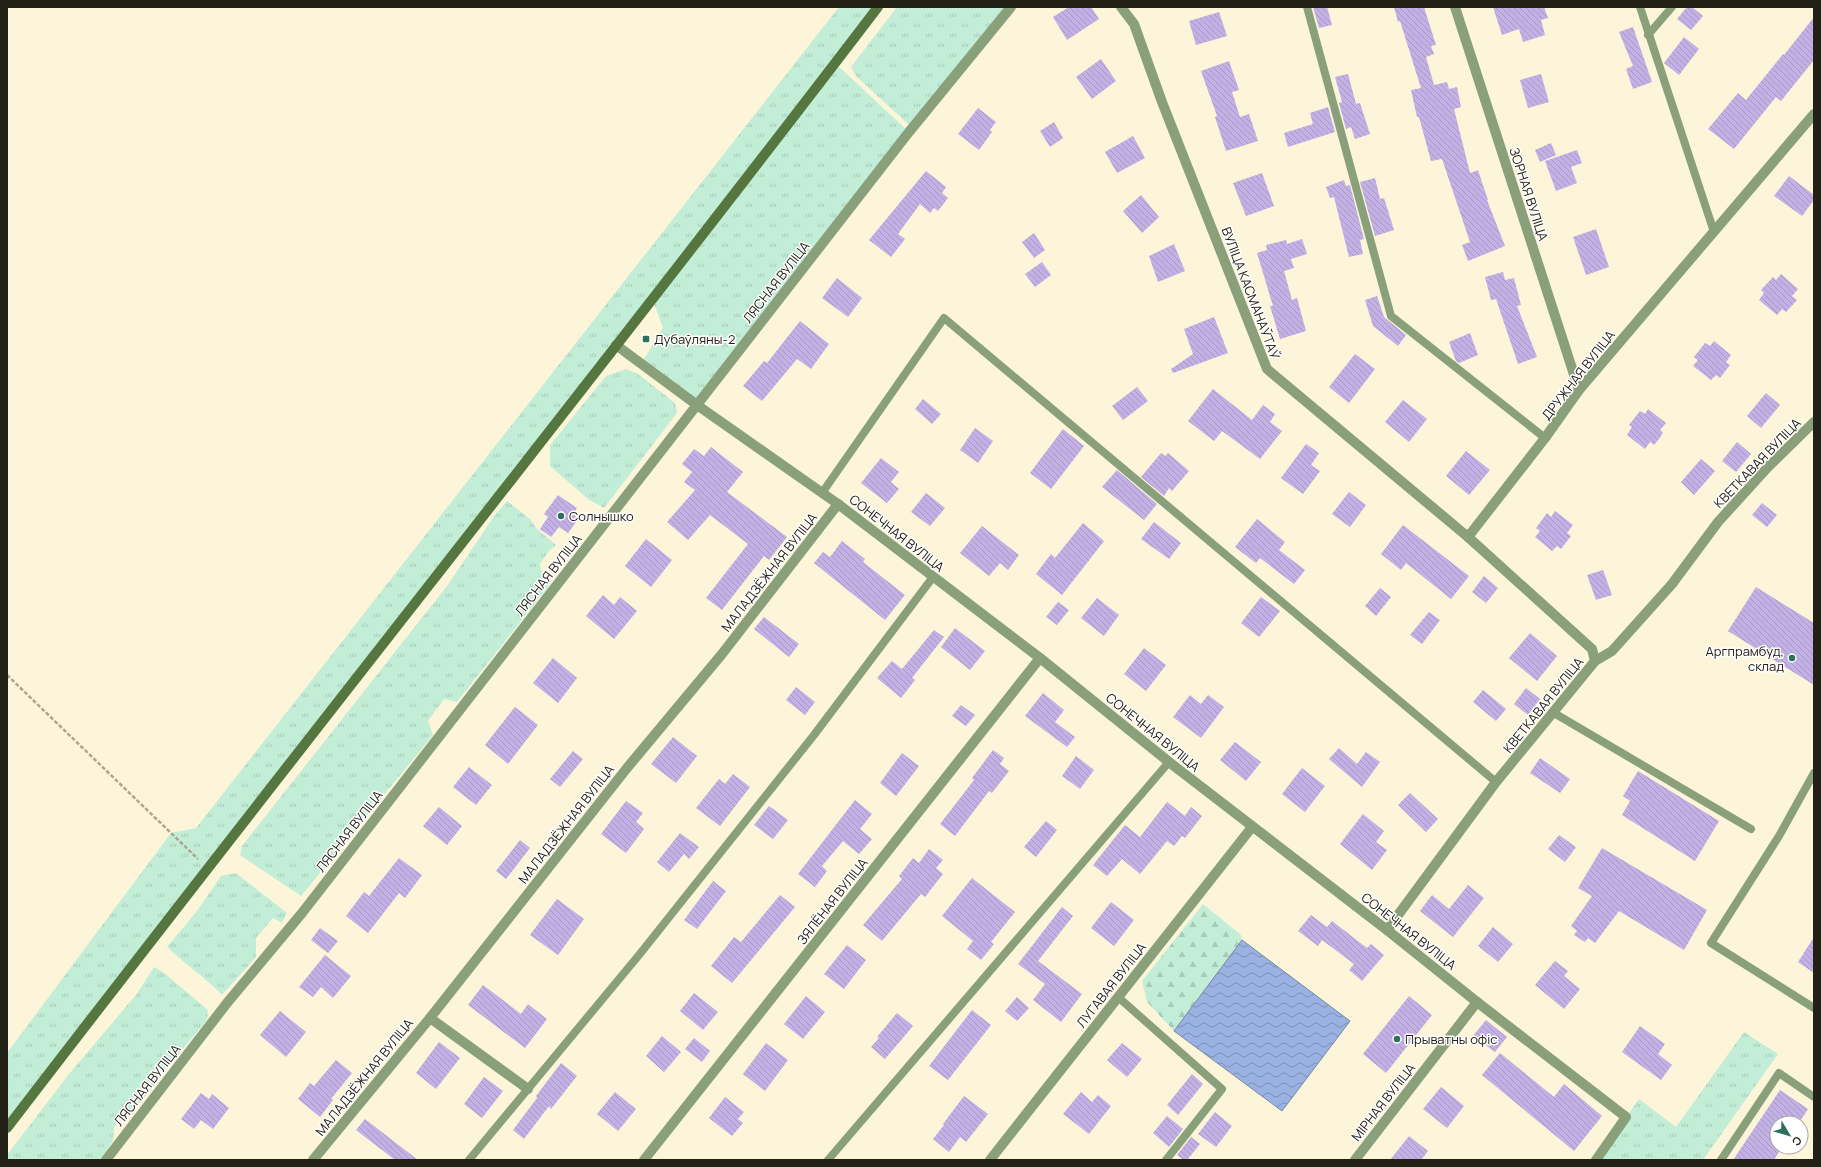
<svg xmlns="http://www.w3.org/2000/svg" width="1821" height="1167" font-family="Manrope,sans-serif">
  <defs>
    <pattern id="grass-tufts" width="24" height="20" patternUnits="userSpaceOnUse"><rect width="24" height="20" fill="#c2edd6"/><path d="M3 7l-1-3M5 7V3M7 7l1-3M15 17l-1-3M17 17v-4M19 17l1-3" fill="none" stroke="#a6cbb7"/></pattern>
    <pattern id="forest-firs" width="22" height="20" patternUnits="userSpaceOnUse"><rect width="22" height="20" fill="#c2edd6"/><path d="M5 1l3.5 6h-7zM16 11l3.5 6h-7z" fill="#a6cbb7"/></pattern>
    <pattern id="water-waves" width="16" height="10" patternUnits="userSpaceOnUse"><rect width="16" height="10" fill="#9ab2e2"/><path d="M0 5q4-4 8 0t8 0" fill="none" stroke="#7d90b6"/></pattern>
    <pattern id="building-back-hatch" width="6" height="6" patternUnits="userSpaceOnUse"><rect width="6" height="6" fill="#c3b1e5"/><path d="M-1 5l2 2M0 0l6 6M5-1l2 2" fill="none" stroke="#a798c4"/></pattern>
  </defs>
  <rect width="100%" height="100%" fill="#fcf5da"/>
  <g fill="url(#grass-tufts)">
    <polygon points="839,7 878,7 835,63 909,132 697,405 641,364 663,328 653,300 7,1128 7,1053 171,833 196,828"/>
    <polygon points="897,7 1006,7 909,125 856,76 851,67"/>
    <polygon points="626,369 638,374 675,403 677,413 604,508 588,499 550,466 550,445 606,376"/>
    <polygon points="507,501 530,519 536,528 556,545 549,551 540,564 542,574 551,583 457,702 444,699 428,721 433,735 301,896 240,855 242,846 447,586 495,515"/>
    <path d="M236 873 287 913 282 923 273 918 256 938V957L222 995C205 977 185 964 167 947L197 911 221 876Z"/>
    <polygon points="154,967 163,972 208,1010 207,1020 172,1062 161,1073 151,1090 135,1108 124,1112 114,1128 113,1141 102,1158 100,1160 7,1160 7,1155 69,1074 136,995"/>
    <polygon points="1744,1032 1778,1054 1703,1160 1596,1160 1639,1099 1676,1127"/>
  </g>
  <polygon fill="url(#forest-firs)" points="1203,904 1241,935 1242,940 1174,1031 1147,1002 1142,981"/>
  <polygon fill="url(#water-waves)" stroke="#7686a5" points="1242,940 1350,1021 1282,1111 1174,1031"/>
  <g fill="url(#building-back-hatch)">
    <polygon points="1069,7 1091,7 1099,19 1067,40 1053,17"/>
    <polygon points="1313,7 1327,7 1332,25 1319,28"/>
    <polygon points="1394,7 1424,7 1436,45 1431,46 1434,54 1426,57 1434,85 1447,82 1449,89 1457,87 1461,107 1454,109 1470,173 1478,170 1488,200 1487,200 1505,246 1468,261 1462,245 1470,242 1442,159 1431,161 1419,117 1417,117 1411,90 1421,88 1400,21 1398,22"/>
    <polygon points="1493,7 1544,7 1548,18 1541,20 1545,35 1523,42 1519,29 1502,35"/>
    <polygon points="1687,7 1692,7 1703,16 1691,30 1677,19"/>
    <polygon points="1219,12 1227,36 1196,45 1189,21"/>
    <polygon points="1814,17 1814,60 1781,101 1776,97 1734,149 1708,129 1738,93 1746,100 1783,54 1784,55"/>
    <polygon points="1633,27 1652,82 1633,89 1626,69 1633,66 1619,32"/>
    <polygon points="1684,37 1699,49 1679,75 1664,63"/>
    <polygon points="1101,59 1116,81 1092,99 1076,77"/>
    <polygon points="1229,61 1239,90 1232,92 1240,117 1249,114 1258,141 1226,151 1215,117 1217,116 1201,71"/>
    <polygon points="1348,74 1356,104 1360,103 1370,134 1355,139 1351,127 1346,129 1339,103 1342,102 1335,77"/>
    <polygon points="1541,74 1549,102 1528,108 1520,80"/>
    <polygon points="1328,107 1335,132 1288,147 1284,133 1313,124 1310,113"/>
    <polygon points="978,108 996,122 990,130 992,132 979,150 958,134"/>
    <polygon points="1054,122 1063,138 1050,147 1040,131"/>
    <polygon points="1133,136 1145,158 1117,173 1105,152"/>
    <polygon points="1551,143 1556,155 1540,162 1535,150"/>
    <polygon points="1577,150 1582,163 1571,167 1577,183 1556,191 1545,161"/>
    <polygon points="926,171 946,187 942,193 948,198 938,211 934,208 930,213 920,204 898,234 905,239 891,257 869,240"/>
    <polygon points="1262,173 1274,206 1246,216 1233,183"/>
    <polygon points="1789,176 1814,195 1814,200 1802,216 1774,196"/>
    <polygon points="1375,178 1380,199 1384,198 1394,230 1375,236 1360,182"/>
    <polygon points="1344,180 1346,186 1350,185 1364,239 1360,240 1363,254 1349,257 1334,197 1330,198 1326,187"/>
    <polygon points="1141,195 1159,217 1142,233 1123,211"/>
    <polygon points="1596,229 1609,267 1586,275 1573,237"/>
    <polygon points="1034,233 1045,250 1034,258 1022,242"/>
    <polygon points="1302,239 1307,254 1291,259 1294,268 1284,271 1292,300 1297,298 1306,331 1280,339 1270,306 1273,306 1257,253 1267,250 1266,245 1286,240 1287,244"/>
    <polygon points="1174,244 1185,271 1158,282 1149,256"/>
    <polygon points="1042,262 1051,275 1035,287 1025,274"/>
    <polygon points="1503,272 1505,280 1514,278 1521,305 1517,306 1537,357 1518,364 1496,299 1491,300 1485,277"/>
    <polygon points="1781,274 1798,289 1792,296 1797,300 1786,312 1782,309 1777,315 1759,300 1764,293 1761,290 1773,277 1776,280"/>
    <polygon points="837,278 862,298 848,317 822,298"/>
    <polygon points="1377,296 1384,317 1406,335 1398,346 1373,326 1365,300"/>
    <polygon points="1214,317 1228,353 1173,373 1171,369 1193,354 1184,329"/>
    <polygon points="800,321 829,344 811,369 797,359 762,401 743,386 764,361 767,363"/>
    <polygon points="1470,333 1478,355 1459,363 1456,361 1449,342"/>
    <polygon points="1714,341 1731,355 1726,362 1730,365 1720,378 1716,375 1711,380 1693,366 1698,360 1694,357 1705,343 1710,346"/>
    <polygon points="1355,354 1375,369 1349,403 1329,387"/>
    <polygon points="1137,387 1148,401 1123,420 1112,406"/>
    <polygon points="1213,389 1252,420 1263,405 1275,414 1270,422 1282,431 1260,459 1222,431 1214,441 1188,421"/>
    <polygon points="1766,393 1780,405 1761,428 1747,416"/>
    <polygon points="923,399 941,414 932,424 915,409"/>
    <polygon points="1403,400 1427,419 1409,442 1385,422"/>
    <polygon points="1648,409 1666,423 1660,430 1663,433 1659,439 1654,445 1650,442 1645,449 1627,435 1632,427 1629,425 1640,411 1645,414"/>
    <polygon points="975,428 993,441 978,463 960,450"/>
    <polygon points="1063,429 1084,446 1051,489 1030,473"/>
    <polygon points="1737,442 1751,454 1736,472 1722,461"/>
    <polygon points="1306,444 1319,453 1311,465 1320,471 1303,494 1281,478"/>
    <polygon points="711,447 743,472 727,492 787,537 769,560 764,556 722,610 706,598 748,544 710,515 688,540 667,522 695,490 684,482 692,472 682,464 694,449 704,456"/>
    <polygon points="1466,451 1490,470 1469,495 1446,476"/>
    <polygon points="1161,453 1165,456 1168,453 1189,471 1172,491 1169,488 1164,496 1141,477"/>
    <polygon points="881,458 899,472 891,482 899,489 887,503 861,483"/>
    <polygon points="1701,459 1715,471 1694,495 1681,482"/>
    <polygon points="1117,470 1157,504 1144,520 1102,487"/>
    <polygon points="1349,492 1366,505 1350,527 1332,514"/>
    <polygon points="926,493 945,508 930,526 911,512"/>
    <polygon points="558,495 577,508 573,514 579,518 568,533 559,527 551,537 540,529 548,517 544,514"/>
    <polygon points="1762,503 1777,515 1767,527 1752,515"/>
    <polygon points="1555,511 1573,525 1567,533 1571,536 1561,549 1557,546 1552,551 1535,537 1540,531 1536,528 1547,513 1551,517"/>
    <polygon points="1257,519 1285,542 1279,550 1305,570 1294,584 1260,558 1256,563 1235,547"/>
    <polygon points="1154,522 1181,543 1169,559 1141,539"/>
    <polygon points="1083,523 1104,541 1062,595 1036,574 1051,554 1055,558"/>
    <polygon points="1403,525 1469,576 1451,599 1406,563 1401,570 1381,554"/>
    <polygon points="982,526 1019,555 1008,570 1000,563 989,576 960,553"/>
    <polygon points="646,539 672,560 651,587 625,566"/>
    <polygon points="842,541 865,559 863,562 905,595 885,620 814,563 823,552 830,557"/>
    <polygon points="1603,570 1612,595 1596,600 1587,575"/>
    <polygon points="1484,576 1498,588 1486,603 1472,592"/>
    <polygon points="1756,587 1814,623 1814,685 1728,631"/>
    <polygon points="1380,588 1391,597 1376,616 1365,606"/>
    <polygon points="603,595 614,605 620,597 637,611 614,639 586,616"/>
    <polygon points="1261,597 1280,611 1259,637 1241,623"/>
    <polygon points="1097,598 1119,615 1104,636 1081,618"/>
    <polygon points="1058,602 1069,610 1057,625 1046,617"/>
    <polygon points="1429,612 1440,620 1422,644 1410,635"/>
    <polygon points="764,617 799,644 789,657 754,629"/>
    <polygon points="955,628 985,651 970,670 941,647"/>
    <polygon points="934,630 944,637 912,678 915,680 901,698 877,678 892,661 902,669"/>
    <polygon points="1530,633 1557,656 1537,681 1509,658"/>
    <polygon points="1144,648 1166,665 1146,691 1124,674"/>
    <polygon points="553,658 577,678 558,703 533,683"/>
    <polygon points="796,687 815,702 805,715 786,700"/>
    <polygon points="1526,688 1540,699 1528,715 1514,704"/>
    <polygon points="1483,690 1506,709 1496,721 1473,702"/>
    <polygon points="1043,693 1064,710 1055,722 1075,737 1067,747 1025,716"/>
    <polygon points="1190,695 1201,704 1208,695 1224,707 1201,738 1173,717"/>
    <polygon points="961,705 975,715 966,726 952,716"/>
    <polygon points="515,707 538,725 508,764 485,745"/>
    <polygon points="673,737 697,756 676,783 651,764"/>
    <polygon points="1235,742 1261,762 1246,781 1220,760"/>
    <polygon points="1339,748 1357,764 1366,752 1380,762 1362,787 1329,759"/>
    <polygon points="993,750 1004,758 1000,764 1009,771 992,793 989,791 955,836 940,824 974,780 972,778"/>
    <polygon points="573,751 583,759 560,787 550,779"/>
    <polygon points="902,753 919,766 896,796 880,783"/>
    <polygon points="1076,756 1094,770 1080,789 1062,776"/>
    <polygon points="1540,758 1570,779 1560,793 1530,773"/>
    <polygon points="469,767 492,785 476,805 453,787"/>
    <polygon points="1302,768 1325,786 1305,812 1282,794"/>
    <polygon points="1638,771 1719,821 1695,861 1622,815 1630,801 1623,796"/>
    <polygon points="733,774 750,787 720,826 696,808 719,779 725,784"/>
    <polygon points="1410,793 1438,819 1426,832 1398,805"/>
    <polygon points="855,800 872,814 860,829 872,839 859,854 843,841 822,866 827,871 815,887 798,874"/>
    <polygon points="626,801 643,813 636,822 644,829 626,853 601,834"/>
    <polygon points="1167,802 1185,816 1191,807 1202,816 1185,838 1182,836 1174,846 1167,841 1140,874 1122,859 1107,876 1093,865 1125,825 1140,837"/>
    <polygon points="769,806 788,820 773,839 754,825"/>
    <polygon points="439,807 462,826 447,845 423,826"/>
    <polygon points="1363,814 1384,831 1376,842 1387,850 1372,870 1340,844"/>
    <polygon points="1046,821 1057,830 1036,857 1024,847"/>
    <polygon points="680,833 699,847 689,859 684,854 669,872 657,862"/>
    <polygon points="1559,835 1576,847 1565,862 1548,849"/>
    <polygon points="520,840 530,848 506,879 496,871"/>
    <polygon points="1602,848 1707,910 1684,950 1619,911 1595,943 1588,938 1585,942 1574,935 1577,931 1571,926 1592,896 1578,888"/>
    <polygon points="929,849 943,860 936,868 943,874 925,897 921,894 882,941 863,925 902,879 899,876 913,858 919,863"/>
    <polygon points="399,858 422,875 405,898 399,893 368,933 346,916 364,892 369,896"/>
    <polygon points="972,878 1015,912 991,942 994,944 981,960 967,949 973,941 942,916"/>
    <polygon points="713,881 726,891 697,929 684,920"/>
    <polygon points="1468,885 1484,898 1453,937 1420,911 1432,895 1449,909"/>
    <polygon points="780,895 795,907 732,983 711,966 734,937 741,942"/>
    <polygon points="557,899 584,919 558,955 530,935"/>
    <polygon points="1111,902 1134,920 1114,946 1091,928"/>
    <polygon points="1062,907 1073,916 1038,961 1082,994 1061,1022 1033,1000 1045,984 1018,964"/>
    <polygon points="1311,915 1327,927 1332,921 1367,948 1371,944 1384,955 1362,981 1349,970 1354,964 1322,940 1318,946 1298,931"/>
    <polygon points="1493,927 1513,944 1498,962 1478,946"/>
    <polygon points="320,928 338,941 328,953 311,940"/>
    <polygon points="1814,937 1814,973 1798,962"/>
    <polygon points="847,945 866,960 844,989 824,974"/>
    <polygon points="325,955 351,976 333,998 321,987 313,997 299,987"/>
    <polygon points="1555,961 1568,971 1564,976 1580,989 1564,1009 1535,985"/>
    <polygon points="483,985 521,1014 528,1004 547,1019 525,1048 468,1005"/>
    <polygon points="694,993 718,1012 703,1030 680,1011"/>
    <polygon points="806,996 825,1012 803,1039 784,1024"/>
    <polygon points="1409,996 1432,1015 1386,1073 1363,1054"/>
    <polygon points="1017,997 1029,1008 1017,1021 1005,1011"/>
    <polygon points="972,1010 991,1025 948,1080 929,1066"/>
    <polygon points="280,1011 306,1032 286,1057 260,1035"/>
    <polygon points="897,1013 913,1026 885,1059 871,1047 879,1038 877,1037"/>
    <polygon points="1486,1020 1507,1037 1495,1052 1473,1036"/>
    <polygon points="1640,1026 1665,1044 1658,1054 1672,1065 1661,1080 1622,1052"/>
    <polygon points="662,1036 681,1052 664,1072 646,1056"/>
    <polygon points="694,1038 710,1051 702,1062 685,1049"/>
    <polygon points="439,1042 460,1058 436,1089 416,1073"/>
    <polygon points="766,1043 788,1060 765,1091 743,1074"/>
    <polygon points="1122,1043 1142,1059 1127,1077 1107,1060"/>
    <polygon points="1500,1053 1554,1097 1564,1084 1602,1116 1574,1151 1482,1075"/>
    <polygon points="336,1060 352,1073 331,1099 333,1100 320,1117 298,1099 310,1083 314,1086"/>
    <polygon points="561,1063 577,1076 551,1109 549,1106 524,1139 513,1130 537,1098 536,1096"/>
    <polygon points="1192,1074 1203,1084 1178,1115 1167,1105"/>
    <polygon points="484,1077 503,1091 482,1118 464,1104"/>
    <polygon points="1441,1087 1464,1106 1447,1128 1423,1109"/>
    <polygon points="1780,1090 1808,1109 1799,1123 1777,1123 1777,1147 1782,1147 1774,1160 1733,1160"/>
    <polygon points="615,1092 636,1109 618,1131 597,1114"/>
    <polygon points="1081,1092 1092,1102 1098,1095 1111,1106 1089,1134 1063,1114"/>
    <polygon points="201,1093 209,1099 212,1094 229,1108 213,1129 201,1120 194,1129 181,1119"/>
    <polygon points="964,1096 988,1114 966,1142 960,1137 949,1152 933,1139 944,1125 943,1124"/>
    <polygon points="725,1097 744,1112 738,1119 743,1123 732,1136 709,1118"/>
    <polygon points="1215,1112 1232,1126 1216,1147 1198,1134"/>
    <polygon points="1167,1116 1183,1129 1169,1147 1153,1133"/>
    <polygon points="365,1119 418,1160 395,1160 356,1130"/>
    <polygon points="1409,1136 1428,1151 1421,1160 1390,1160"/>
    <polygon points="1191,1137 1200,1144 1187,1160 1184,1160 1177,1155"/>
  </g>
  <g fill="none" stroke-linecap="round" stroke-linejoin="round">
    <polyline stroke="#aca692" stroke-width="2.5" stroke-dasharray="4 2" stroke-linecap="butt" points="7,675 198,859"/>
    <g stroke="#89a07a" stroke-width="8">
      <polyline points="1307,7 1391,316 1545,438"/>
      <polyline points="1640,7 1714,232"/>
      <polyline points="1648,35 1672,7"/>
      <polyline points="822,493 944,318 1496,782"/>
      <polyline points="1554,713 1751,829"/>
      <polyline points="1814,773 1779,836 1711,943 1814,1008"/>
      <polyline points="1118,997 1222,1089 1166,1160"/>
      <polyline points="469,1160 639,955 814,735 933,577"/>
      <polyline points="828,1160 1169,762"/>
      <polyline points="1721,1160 1779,1073 1814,1097"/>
    </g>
    <g stroke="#89a07a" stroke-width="10">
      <polyline points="1121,7 1134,24 1162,102 1267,369 1468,537 1592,649 1595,661"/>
      <polyline points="1455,7 1579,390"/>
      <polyline points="616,345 697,405 838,504 1040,658 1169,762 1387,930 1477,1002 1626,1117 1596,1160"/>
      <polyline points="1468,537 1545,438 1579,390 1814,114"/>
      <polyline points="1387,930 1496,782 1595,661 1612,651 1672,584 1718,522 1768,467 1814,422"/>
      <polyline points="430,1018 528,1089"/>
      <polyline points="106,1160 227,1003 302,913 909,132 1011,7"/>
      <polyline points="313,1160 430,1018 627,768 722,654 838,504"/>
      <polyline points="644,1160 1040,658"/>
      <polyline points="990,1160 1252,827"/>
      <polyline points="1355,1160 1477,1002"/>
    </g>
    <path stroke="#55773f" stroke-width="10" d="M7 1128C295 752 591 383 878 7"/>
  </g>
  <g fill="#2f6f5d" stroke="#fff" stroke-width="1.5">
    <rect x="642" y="335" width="8" height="8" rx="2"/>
    <circle cx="561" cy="516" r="4"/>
    <circle cx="1792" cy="658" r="4"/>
    <circle cx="1397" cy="1039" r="4"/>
  </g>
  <g text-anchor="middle" stroke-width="3" stroke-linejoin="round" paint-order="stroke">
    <g font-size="13" fill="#232016" stroke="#fff">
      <text transform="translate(1529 194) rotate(72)" y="5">ЗОРНАЯ ВУЛІЦА</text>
      <text transform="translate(776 282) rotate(-52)" y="5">ЛЯСНАЯ ВУЛІЦА</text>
      <text transform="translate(1251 293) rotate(69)" y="5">ВУЛІЦА КАСМАНАЎТАЎ</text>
      <text transform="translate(1578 375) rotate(-52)" y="5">ДРУЖНАЯ ВУЛІЦА</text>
      <text transform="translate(1757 463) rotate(-46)" y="5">КВЕТКАВАЯ ВУЛІЦА</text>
      <text transform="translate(897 533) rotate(38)" y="5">СОНЕЧНАЯ ВУЛІЦА</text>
      <text transform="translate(769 572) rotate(-52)" y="5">МАЛАДЗЁЖНАЯ ВУЛІЦА</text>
      <text transform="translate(548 575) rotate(-52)" y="5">ЛЯСНАЯ ВУЛІЦА</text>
      <text transform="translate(1543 705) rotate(-51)" y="5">КВЕТКАВАЯ ВУЛІЦА</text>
      <text transform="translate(1153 732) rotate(39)" y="5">СОНЕЧНАЯ ВУЛІЦА</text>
      <text transform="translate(566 824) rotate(-52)" y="5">МАЛАДЗЁЖНАЯ ВУЛІЦА</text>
      <text transform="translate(349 831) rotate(-52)" y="5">ЛЯСНАЯ ВУЛІЦА</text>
      <text transform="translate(832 901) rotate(-52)" y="5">ЗЯЛЁНАЯ ВУЛІЦА</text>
      <text transform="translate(1409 931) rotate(38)" y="5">СОНЕЧНАЯ ВУЛІЦА</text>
      <text transform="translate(1111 985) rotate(-52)" y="5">ЛУГАВАЯ ВУЛІЦА</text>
      <text transform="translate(364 1077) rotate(-51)" y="5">МАЛАДЗЁЖНАЯ ВУЛІЦА</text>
      <text transform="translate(147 1085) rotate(-52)" y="5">ЛЯСНАЯ ВУЛІЦА</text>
      <text transform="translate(1383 1102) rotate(-52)" y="5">МІРНАЯ ВУЛІЦА</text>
    </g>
    <g font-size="13" fill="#232016" stroke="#fff" text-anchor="start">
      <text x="654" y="344">Дубаўляны-2</text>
      <text x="569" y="521">Солнышко</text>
      <text x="1784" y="656" text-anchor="end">Аргпрамбуд,<tspan x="1784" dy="15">склад</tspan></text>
      <text x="1405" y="1044">Прыватны офіс</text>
    </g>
  </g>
  <rect width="1821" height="1167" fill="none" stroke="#232016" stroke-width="16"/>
  <g transform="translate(1789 1135) rotate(128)"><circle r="19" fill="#ffffff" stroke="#a7a6a2"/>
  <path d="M0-3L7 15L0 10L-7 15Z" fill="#2f6f5d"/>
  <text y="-6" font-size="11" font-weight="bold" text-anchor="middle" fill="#232016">С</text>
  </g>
</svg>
